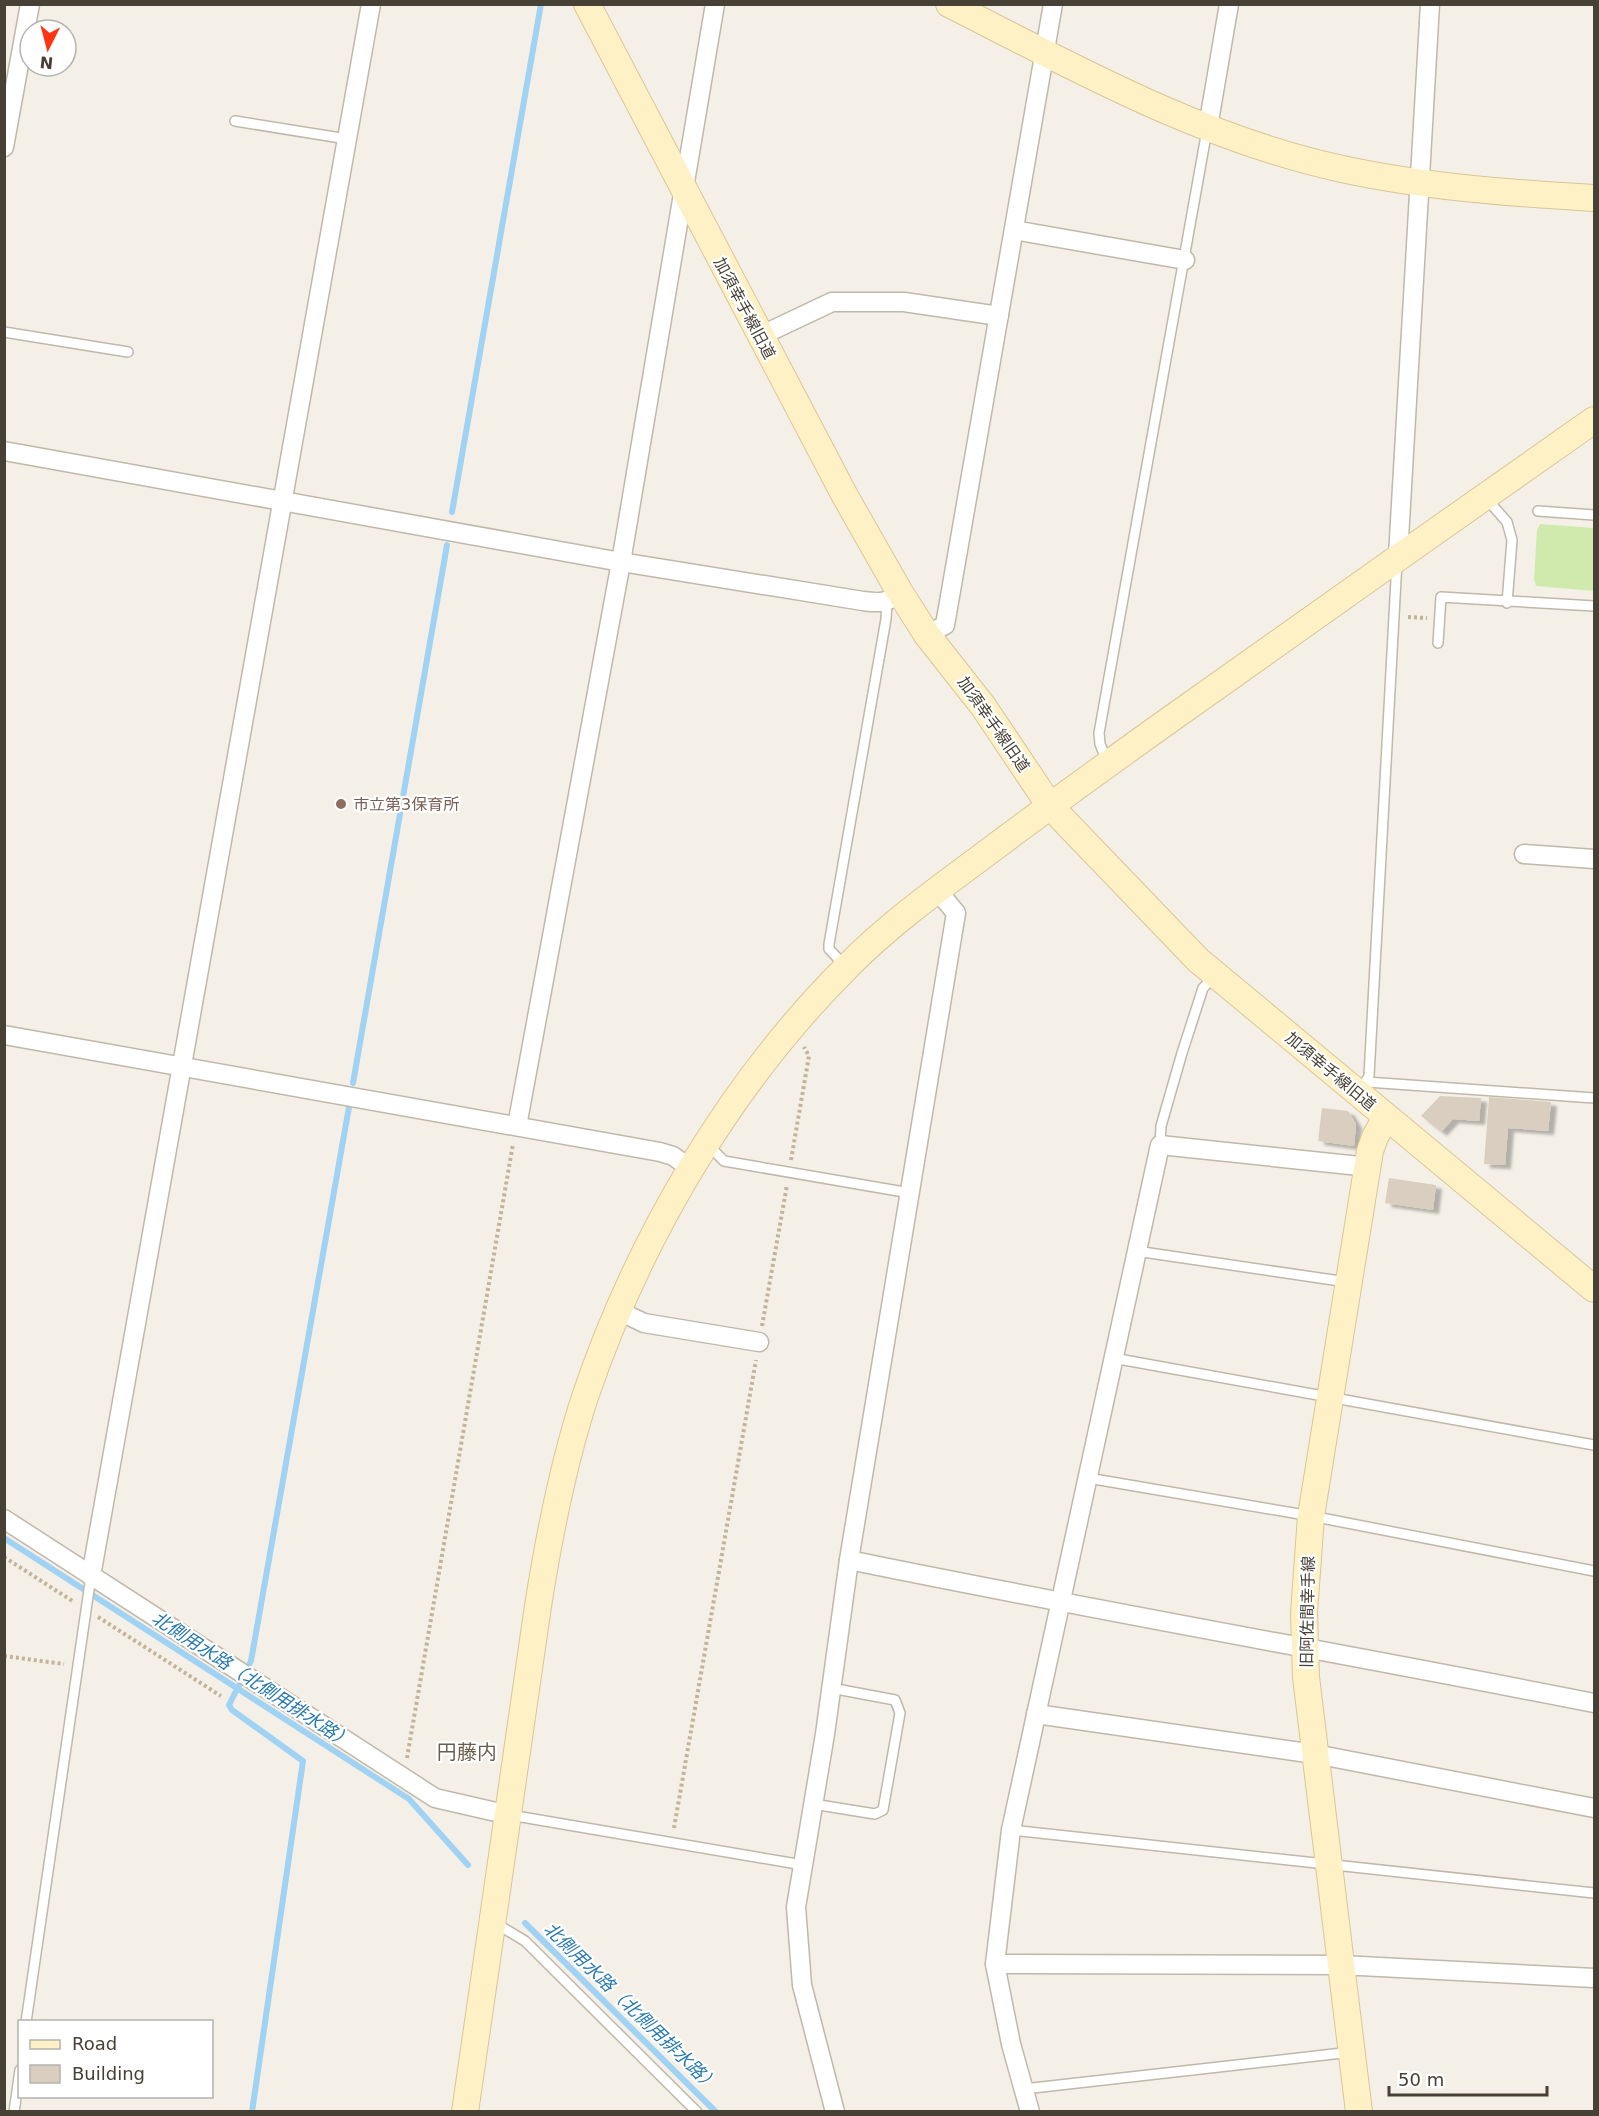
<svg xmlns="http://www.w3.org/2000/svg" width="1599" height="2116" font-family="'DejaVu Sans','Noto Sans JP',sans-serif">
  <defs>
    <filter id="shadow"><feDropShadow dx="6" dy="4" stdDeviation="1.5" flood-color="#0004"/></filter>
  </defs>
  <rect width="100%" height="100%" fill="#f4f0e7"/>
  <polygon fill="#d0eaae" points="1540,524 1594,528 1594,591 1536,586 1534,579 1537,530"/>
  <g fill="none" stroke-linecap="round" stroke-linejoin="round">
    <g stroke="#a0d2f3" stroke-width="6">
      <polyline points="452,512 541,4"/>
      <polyline points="353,1083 447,545"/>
      <polyline points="4,1538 409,1799 468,1865"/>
      <polyline points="525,1923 716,2112"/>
      <polyline points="252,2112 303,1761 232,1710 229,1705 251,1661 349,1107"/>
    </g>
  </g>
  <g fill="#d9cebf" filter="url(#shadow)">
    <polygon points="1440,1096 1481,1098 1479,1121 1453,1119 1441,1132 1421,1116"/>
    <polygon points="1489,1097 1551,1102 1548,1131 1508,1128 1505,1165 1484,1164"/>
    <polygon points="1322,1108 1348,1111 1356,1124 1354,1146 1318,1141"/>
    <polygon points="1389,1178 1436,1185 1433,1210 1385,1203"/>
  </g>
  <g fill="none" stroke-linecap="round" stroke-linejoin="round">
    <defs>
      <g id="lane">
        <polyline points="235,121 347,139"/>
        <polyline points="4,332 128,352"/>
        <polyline points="1486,498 1507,522 1512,540 1507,603"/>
        <polyline points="1538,511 1594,515"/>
        <polyline points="1438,643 1441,597 1594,606"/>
        <polyline points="1107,761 1100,744 1099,733 1207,130"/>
        <polyline points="846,967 829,949 829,944 886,619 887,601"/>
        <polyline points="1367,1082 1594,1098"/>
        <polyline points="1359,1093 1369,1076 1397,561"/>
        <polyline points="708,1145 724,1161 910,1193"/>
        <polyline points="1160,1145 1161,1126 1182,1053 1203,988 1214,977"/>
        <polyline points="1136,1251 1347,1282"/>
        <polyline points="1113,1358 1594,1445"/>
        <polyline points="1088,1478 1311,1516 1594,1571"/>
        <polyline points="813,1804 875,1814 883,1810 900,1713 895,1700 831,1688"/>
        <polyline points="510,1815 803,1865"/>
        <polyline points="1011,1830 1594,1893"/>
        <polyline points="495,1923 525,1941 697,2112"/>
        <polyline points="26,2022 91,1576"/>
        <polyline points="1024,2089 1351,2052"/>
        <polyline points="14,2112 20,2070"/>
      </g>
      <g id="street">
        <polyline points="1208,127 1229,4"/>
        <polyline points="4,147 30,4"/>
        <polyline points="1014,230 1185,260"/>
        <polyline points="760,336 832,302 904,302 999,316"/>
        <path d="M4 451 621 562 863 601C878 603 890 604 899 591"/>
        <polyline points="1398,556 1430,4"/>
        <polyline points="927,635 945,625 1053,4"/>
        <polyline points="1524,854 1594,859"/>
        <polyline points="4,1035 660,1152 673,1156 690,1168"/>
        <polyline points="517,1126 621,562 715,4"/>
        <polyline points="619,1311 644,1323 759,1342"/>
        <polyline points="4,1519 435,1798 509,1815"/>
        <path d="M849 1560C1097 1611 1346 1654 1594 1703"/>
        <polyline points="91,1576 371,4"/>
        <polyline points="1036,1714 1315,1754 1594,1808"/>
        <polyline points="995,1964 1341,1965 1594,1978"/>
        <polyline points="835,2112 802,1985 796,1907 825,1734 849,1560 956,913 937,890"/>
        <polyline points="1030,2112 1011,2044 995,1964 1011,1830 1160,1145 1369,1167"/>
      </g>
      <g id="secondary">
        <polyline points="587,4 845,496 899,591 927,635 983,706 1050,806 1198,960 1594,1289"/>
        <path d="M949 4C1075 68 1203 139 1342 169 1425 187 1510 193 1594 198"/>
        <path d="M465 2112 538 1606C549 1536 563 1464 585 1397 638 1240 729 1085 846 968 886 927 934 892 980 858 1044 810 1109 763 1175 716 1314 617 1454 518 1594 420"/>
        <polyline points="1359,2112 1306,1677 1304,1613 1311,1516 1370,1151 1375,1137 1386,1117"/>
      </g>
    </defs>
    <use href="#lane" stroke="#c0b8a9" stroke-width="12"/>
    <use href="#street" stroke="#c0b8a9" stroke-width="21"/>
    <use href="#secondary" stroke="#d9c696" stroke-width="28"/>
    <g stroke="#c2b399" stroke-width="4" stroke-dasharray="3 3" stroke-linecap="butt">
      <polyline points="1408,617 1427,618"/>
      <polyline points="791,1160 809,1056 804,1047"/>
      <polyline points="762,1326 787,1185"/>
      <polyline points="4,1557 74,1602"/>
      <polyline points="98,1617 221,1696"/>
      <polyline points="4,1656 64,1664"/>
      <polyline points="407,1758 513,1144"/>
      <polyline points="674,1828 756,1360"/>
    </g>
    <use href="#lane" stroke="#fff" stroke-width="9"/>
    <use href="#street" stroke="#fff" stroke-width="18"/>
    <use href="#secondary" stroke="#fff1c6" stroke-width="26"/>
  </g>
  <circle fill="#8d6e63" stroke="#fff" stroke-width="2" cx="341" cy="804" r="6"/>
  <g text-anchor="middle" stroke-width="4.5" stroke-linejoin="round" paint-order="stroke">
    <g font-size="16" fill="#474035" stroke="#fff">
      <text transform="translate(745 308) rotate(62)" y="6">加須幸手線旧道</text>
      <text transform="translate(994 724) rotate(55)" y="6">加須幸手線旧道</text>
      <text transform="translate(1331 1071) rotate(40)" y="6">加須幸手線旧道</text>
      <text transform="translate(1307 1612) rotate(-89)" y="6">旧阿佐間幸手線</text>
    </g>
    <g font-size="16" fill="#785e54" stroke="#fff" text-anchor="start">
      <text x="353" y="810">市立第3保育所</text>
    </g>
    <g font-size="18" font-style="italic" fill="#2879b0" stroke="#fff">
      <text transform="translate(252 1680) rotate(33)" y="6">北側用水路（北側用排水路）</text>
      <text transform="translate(631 2007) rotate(44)" y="6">北側用水路（北側用排水路）</text>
    </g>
    <g font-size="20" fill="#6b5e4c" stroke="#fff">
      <text x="467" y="1759">円藤内</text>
    </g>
  </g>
  <rect width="1599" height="2116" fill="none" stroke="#474035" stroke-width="12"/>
  <rect x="18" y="2020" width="195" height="78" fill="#ffffff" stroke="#b5b3ae" stroke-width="1.5"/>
  <rect x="30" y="2040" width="30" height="9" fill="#fff1c6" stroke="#b5b3ae" stroke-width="1.5"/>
  <text x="72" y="2050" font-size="18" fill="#474035">Road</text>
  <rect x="30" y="2065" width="30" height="18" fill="#d9cebf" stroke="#b5b3ae" stroke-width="1.5"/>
  <text x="72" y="2080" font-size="18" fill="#474035">Building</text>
  <g transform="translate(48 48) rotate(186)"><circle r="28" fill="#ffffff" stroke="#b5b3ae" stroke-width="1.5"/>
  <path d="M0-4.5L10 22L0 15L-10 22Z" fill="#ff3413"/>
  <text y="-9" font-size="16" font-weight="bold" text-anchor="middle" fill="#474035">N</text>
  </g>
  <path d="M1389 2086v9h158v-9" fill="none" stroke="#474035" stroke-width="3"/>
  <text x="1398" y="2086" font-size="18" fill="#474035" stroke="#ffffff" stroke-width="4.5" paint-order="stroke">50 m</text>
</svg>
